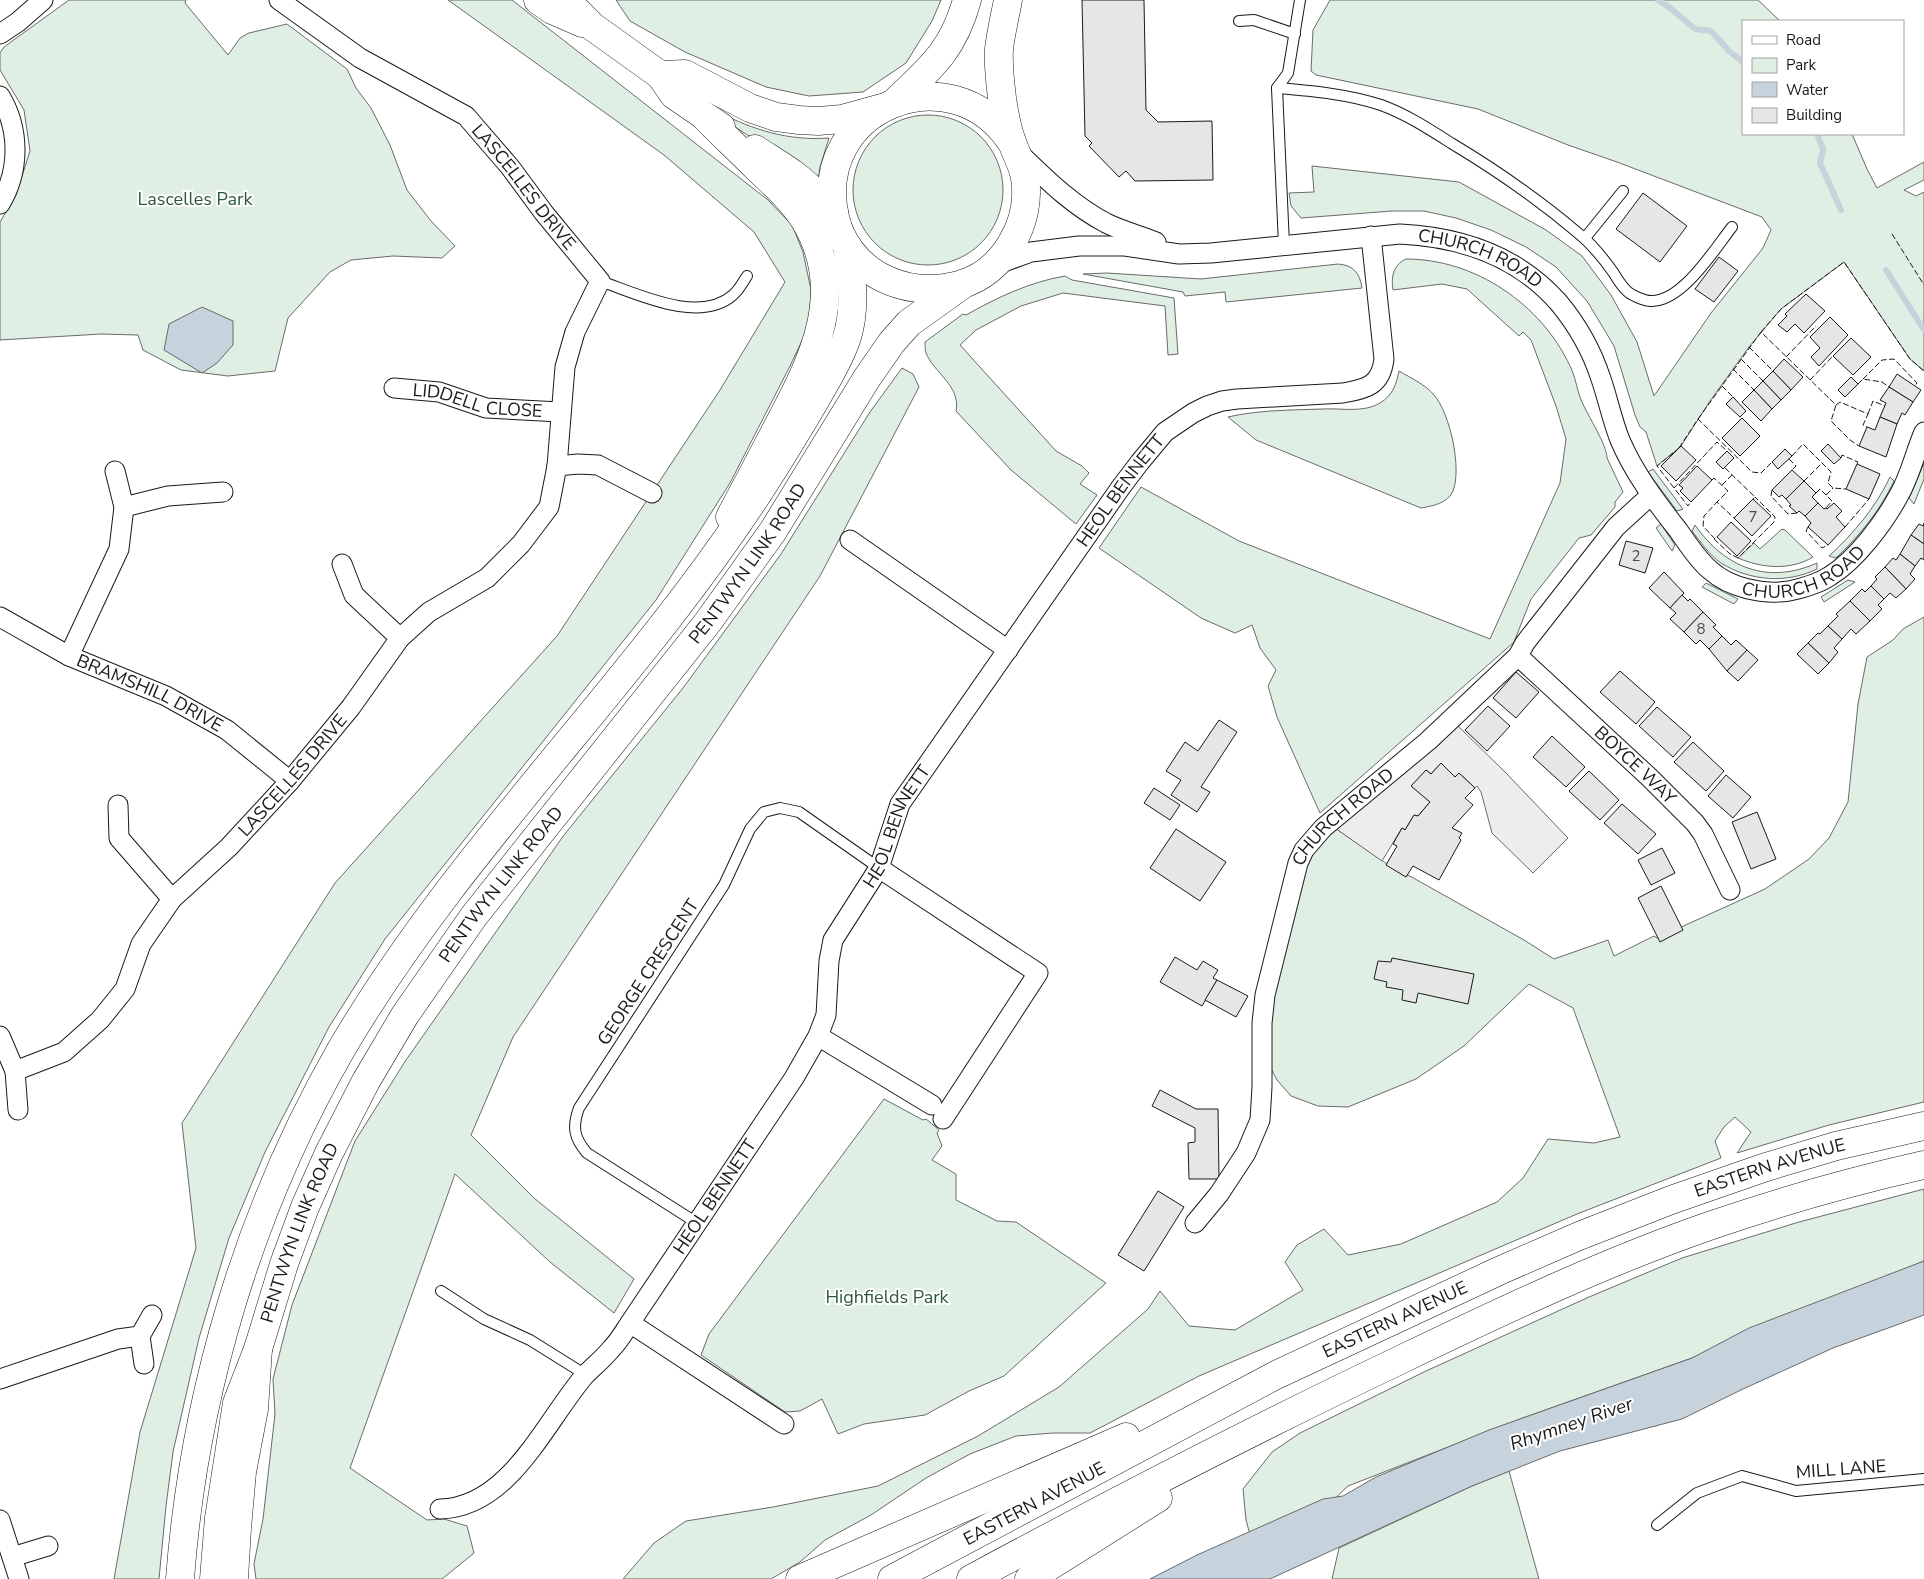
<svg xmlns="http://www.w3.org/2000/svg" width="1924" height="1579" font-family="'Nunito Sans',sans-serif">
  <rect width="100%" height="100%" fill="#fff"/>
  <g fill="#e0efe3" stroke="#6a6a6a">
    <polygon points="69,0 186,0 185,3 228,55 240,38 249,33 287,24 347,69 356,88 371,108 390,145 407,190 431,221 455,246 442,258 393,256 351,260 330,272 288,318 275,371 228,376 181,370 143,350 138,335 101,334 0,340 0,222 16,195 30,151 24,110 0,70 0,53 4,47"/>
    <polygon points="448,0 512,0 768,200 792,225 803,252 811,290 809,326 790,366 730,483 656,600 385,939 329,1027 265,1152 229,1238 199,1338 173,1452 166,1506 159,1579 114,1579 140,1432 196,1248 182,1123 335,883 557,636 720,390 785,282 754,232 664,155"/>
    <polygon points="616,0 941,0 932,21 906,63 863,92 809,96 766,87 685,52 630,21"/>
    <polygon points="1330,0 1758,0 1780,21 1743,21 1743,134 1852,134 1867,169 1877,188 1924,162 1924,180 1904,190 1916,196 1924,192 1924,371 1910,359 1844,262 1781,309 1749,347 1710,401 1681,446 1657,466 1646,432 1640,427 1635,415 1614,346 1587,301 1556,267 1526,247 1491,230 1456,218 1424,211 1392,211 1301,218 1291,206 1289,193 1314,192 1312,166 1459,182 1546,230 1582,256 1611,295 1637,342 1654,396 1711,313 1763,248 1771,230 1762,217 1617,162 1568,145 1478,109 1316,75 1311,71 1313,30"/>
    <path d="M718 112C754 130 788 141 829 138L820 167 818 180 817 181 717 115Z"/>
    <circle cx="928" cy="190" r="75"/>
    <path d="M1406 259C1475 259 1541 304 1570 366 1576 378 1577 391 1582 402 1588 416 1607 445 1607 458L1623 492 1615 502V507L1591 535 1579 538 1531 599 1514 642 1320 813 1277 717 1268 686 1276 670 1260 648 1252 625 1235 633 1201 618 1099 548 1141 487 1239 541 1490 639 1560 483 1566 439 1556 406 1531 340 1523 332 1519 336 1467 289 1442 284 1393 290C1391 277 1393 265 1406 259Z"/>
    <path d="M1338 264C1353 265 1360 273 1362 288L1226 302 1225 292 1185 296 1183 292 1083 274 1107 273 1201 279Z"/>
    <path d="M1065 276 1072 280 1174 298 1178 354 1168 355 1165 306 1063 293 1021 306 976 330 960 345 1056 451 1082 466 1089 473 1080 484 1097 495 1076 524 1011 470 956 411C961 386 934 373 926 353 925 350 925 345 925 342L963 314 966 315C998 297 1030 282 1065 276Z"/>
    <polygon points="902,368 913,374 919,387 820,576 513,1037 471,1135 534,1198 634,1279 614,1313 550,1262 455,1174 350,1468 427,1520 444,1519 467,1526 474,1553 442,1579 256,1579 254,1564 263,1519 275,1414 273,1379 292,1305 355,1141 406,1060 564,835 683,688 781,554 870,412"/>
    <path d="M1399 371C1411 378 1426 385 1434 395 1450 413 1462 468 1453 491 1448 503 1433 506 1421 508L1256 440 1228 417C1258 410 1292 410 1323 409 1342 408 1363 413 1380 403 1393 395 1396 385 1399 371Z"/>
    <polygon points="1924,463 1924,479 1914,504 1909,498"/>
    <polygon points="1653,469 1683,509 1677,511 1648,472"/>
    <path d="M1890 477 1894 481C1880 511 1859 536 1836 558L1829 556C1854 533 1876 507 1890 477Z"/>
    <polygon points="1661,524 1675,545 1672,551 1656,528"/>
    <path d="M1695 525C1725 568 1768 585 1817 563V569C1786 584 1750 581 1721 563 1709 555 1701 542 1692 531Z"/>
    <path d="M1782 529 1785 530 1813 557C1790 571 1762 568 1738 558L1754 543 1760 549Z"/>
    <polygon points="1848,580 1855,582 1824,602 1821,597"/>
    <polygon points="1706,583 1738,599 1734,604 1702,587"/>
    <polygon points="1924,617 1924,1102 1829,1125 1737,1153 1751,1132 1735,1117 1724,1127 1715,1141 1721,1158 1577,1214 1199,1376 1090,1433 1053,1433 1016,1436 970,1454 926,1478 871,1515 825,1540 800,1562 771,1579 623,1579 654,1543 686,1521 773,1507 878,1486 978,1436 1059,1387 1148,1309 1160,1291 1189,1326 1235,1330 1303,1290 1285,1262 1297,1245 1324,1229 1348,1255 1401,1244 1497,1202 1523,1178 1548,1139 1594,1143 1620,1137 1573,1008 1529,984 1464,1046 1416,1079 1348,1107 1318,1106 1291,1096 1277,1080 1267,1061 1272,1001 1306,864 1311,853 1335,828 1406,877 1408,875 1524,940 1554,959 1608,940 1614,956 1654,936 1657,938 1765,889 1809,859 1829,838 1848,802 1858,704 1867,657 1893,640 1903,629"/>
    <polygon points="884,1099 923,1120 926,1119 939,1130 937,1133 942,1146 932,1160 956,1174 956,1200 997,1221 1016,1222 1106,1283 1004,1376 969,1391 925,1415 864,1424 838,1434 822,1399 800,1411 785,1412 701,1355 709,1334"/>
    <polygon points="1924,1189 1924,1261 1692,1358 1520,1419 1348,1486 1324,1509 1252,1542 1246,1520 1243,1489 1272,1452 1300,1433 1426,1371 1589,1297 1682,1258 1799,1222"/>
    <polygon points="1509,1471 1539,1579 1332,1579 1339,1548 1472,1486"/>
  </g>
  <polygon fill="#ededed" stroke="#6a6a6a" points="1456,724 1506,773 1568,838 1533,873 1492,833 1481,792 1477,786 1475,788 1459,773 1455,777 1441,763 1431,774 1426,770 1412,786 1430,802 1418,816 1414,815 1405,830 1402,828 1382,861 1335,828"/>
  <g fill="#c6d2dc" stroke="#6a6a6a">
    <polygon points="202,307 233,321 233,345 217,363 202,373 164,350 169,324"/>
    <polygon points="1924,1261 1924,1315 1833,1348 1743,1389 1682,1419 1560,1451 1472,1486 1270,1579 1150,1579 1197,1555 1323,1499 1343,1496 1376,1477 1489,1430 1692,1358 1749,1328"/>
  </g>
  <g fill="none" stroke-linecap="round" stroke-linejoin="round">
    <g stroke="#c6d2dc" stroke-width="6">
      <polyline points="1658,0 1669,7 1695,29 1711,31 1729,51 1743,62"/>
      <polyline points="1817,134 1823,149 1820,163 1841,210"/>
      <polyline points="1886,270 1924,330"/>
    </g>
  </g>
  <g fill="#e6e6e6" stroke="#1a1a1a">
    <polygon points="1082,0 1144,0 1146,110 1158,122 1212,121 1213,180 1135,181 1126,171 1119,177 1089,146 1092,143 1085,136"/>
    <polygon points="1643,193 1687,226 1660,262 1616,229"/>
    <polygon points="1719,257 1738,271 1714,302 1695,289"/>
    <polygon points="1806,294 1825,311 1804,333 1795,324 1787,332 1778,325 1787,316 1785,314"/>
    <polygon points="1830,317 1848,335 1819,366 1811,357 1820,348 1810,337"/>
    <polygon points="1851,338 1871,357 1853,375 1833,356"/>
    <polygon points="1784,359 1803,377 1791,390 1773,371"/>
    <polygon points="1773,371 1791,390 1781,400 1763,381"/>
    <polygon points="1897,374 1921,390 1913,402 1889,387"/>
    <polygon points="1851,377 1858,384 1845,397 1838,390"/>
    <polygon points="1763,381 1781,400 1772,409 1754,390"/>
    <polygon points="1889,387 1913,402 1905,415 1902,413 1897,424 1880,417 1886,403 1880,400"/>
    <polygon points="1754,390 1772,409 1761,421 1742,402"/>
    <polygon points="1733,397 1746,411 1740,417 1726,404"/>
    <polygon points="1880,417 1897,424 1886,457 1859,446 1867,427 1875,430"/>
    <polygon points="1742,418 1760,436 1740,456 1722,438"/>
    <polygon points="1828,444 1841,458 1834,464 1821,451"/>
    <polygon points="1681,446 1696,460 1676,481 1661,466"/>
    <polygon points="1785,449 1792,456 1778,469 1772,462"/>
    <polygon points="1727,451 1734,458 1723,469 1716,462"/>
    <polygon points="1857,464 1880,474 1869,499 1846,489"/>
    <polygon points="1697,466 1712,480 1691,502 1680,491 1683,488 1679,485"/>
    <polygon points="1792,470 1804,481 1786,499 1782,495 1779,497 1772,490"/>
    <polygon points="1804,481 1816,493 1812,497 1818,503 1805,516 1799,511 1797,513 1789,506 1791,505 1786,499"/>
    <polygon points="1753,499 1771,516 1752,536 1734,518"/>
    <polygon points="1818,503 1824,509 1826,508 1827,509 1834,503 1842,511 1836,517 1845,527 1828,545 1808,527 1811,523 1805,516"/>
    <polygon points="1731,522 1751,541 1737,556 1717,537"/>
    <polygon points="1924,523 1924,544 1911,535 1919,524 1923,526"/>
    <polygon points="1911,535 1924,544 1924,560 1921,558 1915,566 1900,554"/>
    <polygon points="1626,541 1653,548 1645,573 1619,565"/>
    <polygon points="1900,554 1915,566 1910,574 1915,579 1906,589 1885,567 1893,558 1896,560"/>
    <polygon points="1885,567 1906,589 1896,598 1890,593 1884,599 1871,586 1877,579 1875,577"/>
    <polygon points="1664,572 1684,593 1670,608 1649,588"/>
    <polygon points="1871,586 1884,599 1878,605 1882,609 1870,621 1850,601 1862,589 1865,592"/>
    <polygon points="1682,595 1688,601 1690,599 1703,612 1684,632 1670,619 1676,613 1670,608"/>
    <polygon points="1850,601 1870,621 1856,634 1851,629 1842,639 1828,626 1838,616 1836,614"/>
    <polygon points="1703,612 1716,625 1713,627 1722,636 1709,649 1700,640 1696,644 1684,632"/>
    <polygon points="1828,626 1842,639 1834,648 1838,652 1829,663 1808,643 1818,633 1820,634"/>
    <polygon points="1722,636 1731,645 1736,640 1747,650 1727,671 1709,649"/>
    <polygon points="1808,643 1829,663 1818,674 1797,654"/>
    <polygon points="1747,650 1758,660 1738,681 1727,671"/>
    <polygon points="1620,671 1655,702 1636,724 1600,692"/>
    <polygon points="1516,672 1539,692 1516,718 1493,698"/>
    <polygon points="1488,706 1510,726 1487,751 1465,730"/>
    <polygon points="1657,707 1691,737 1673,757 1639,726"/>
    <polygon points="1219,720 1237,732 1201,787 1210,792 1197,812 1171,795 1181,780 1166,771 1185,742 1198,751"/>
    <polygon points="1552,736 1585,767 1566,787 1533,757"/>
    <polygon points="1693,742 1724,771 1706,791 1674,762"/>
    <polygon points="1441,763 1455,777 1459,773 1475,788 1465,798 1473,805 1452,828 1462,833 1459,838 1461,840 1439,880 1413,866 1406,877 1386,865 1397,846 1393,844 1402,828 1405,830 1414,815 1418,816 1430,802 1411,786 1426,770 1431,774"/>
    <polygon points="1589,771 1619,800 1600,820 1569,791"/>
    <polygon points="1726,775 1751,797 1733,818 1708,796"/>
    <polygon points="1154,788 1180,805 1170,820 1144,803"/>
    <polygon points="1622,804 1656,834 1638,854 1604,823"/>
    <polygon points="1757,812 1776,859 1751,869 1732,822"/>
    <polygon points="1176,829 1226,862 1200,901 1150,868"/>
    <polygon points="1662,848 1675,873 1651,885 1638,860"/>
    <polygon points="1661,886 1683,930 1660,942 1638,898"/>
    <polygon points="1175,957 1197,970 1203,961 1218,970 1213,978 1217,980 1202,1006 1160,982"/>
    <polygon points="1392,958 1474,974 1468,1004 1418,993 1416,1003 1402,1000 1403,990 1386,987 1387,982 1374,979 1378,961 1391,962"/>
    <polygon points="1217,980 1248,996 1236,1017 1205,1000"/>
    <polygon points="1160,1090 1196,1109 1218,1109 1219,1179 1189,1179 1188,1143 1195,1142 1195,1128 1152,1106"/>
    <polygon points="1158,1191 1184,1207 1144,1271 1118,1255"/>
  </g>
  <g fill="none" stroke-linecap="round" stroke-linejoin="round">
    <defs>
      <g id="lane">
        <polyline points="1239,21 1254,20 1295,34"/>
        <path d="M1277 88C1312 91 1348 94 1381 105 1406 114 1429 129 1451 143 1496 170 1538 199 1578 233 1592 244 1603 258 1613 272 1617 278 1621 286 1627 291 1631 295 1644 301 1651 301 1682 302 1714 250 1732 227"/>
        <polyline points="1585,238 1623,191"/>
        <polyline points="1284,245 1277,88 1288,73 1300,0"/>
        <path d="M600 281C636 293 699 325 733 295 739 290 743 282 747 276"/>
        <path d="M697 1223 587 1153C574 1138 572 1127 579 1108L724 885 750 829 764 812 780 808 799 812 879 868"/>
        <polyline points="441,1291 484,1319 530,1340 586,1375"/>
        <polyline points="1657,1525 1697,1493 1742,1476 1796,1491 1924,1479"/>
      </g>
      <g id="street">
        <path id="s1" d="M279 0 360 58 466 116 510 167 544 213 600 281 575 332 565 367 557 466"/>
        <polyline points="0,34 18,22 43,0"/>
        <path d="M0 96C20 129 20 171 0 204"/>
        <path d="M1019 153C1046 179 1072 205 1106 223 1122 231 1139 235 1156 242"/>
        <path id="s2" d="M998 264 1031 252 1079 246H1125L1179 254 1211 253 1400 234C1461 237 1517 255 1559 303 1578 326 1592 351 1601 379 1608 399 1612 420 1620 440 1634 473 1656 502 1678 530 1688 544 1697 559 1710 570 1730 588 1763 595 1789 591 1803 588 1818 584 1830 576 1856 560 1884 523 1899 495 1910 476 1915 453 1924 432"/>
        <path id="s3" d="M394 388 439 392 486 408 560 412"/>
        <polyline points="124,507 168,496 223,492"/>
        <polyline points="850,540 1008,650"/>
        <polyline points="342,564 354,595 400,638"/>
        <path id="s4" d="M0 617 69 656 166 696 227 730 290 781"/>
        <polyline points="69,656 119,549 124,507 115,471"/>
        <path id="s5" d="M1518 656 1649 777 1695 823 1703 834 1730 890"/>
        <polyline points="118,805 119,838 172,899"/>
        <polyline points="879,868 1038,973 943,1119"/>
        <polyline points="0,1036 15,1071 18,1110"/>
        <polyline points="818,1036 932,1105"/>
        <path id="s6" d="M15 1071 64 1052 100 1020 125 989 141 944 172 899 229 847 290 781 351 707 400 638 429 612 487 578 521 544 549 507 557 466 578 464 598 465 652 493"/>
        <path id="s7" d="M1195 1223 1219 1194 1246 1153 1260 1120 1262 1087V1023L1265 995 1298 863 1304 850 1323 828 1428 741 1518 656 1525 643 1616 527 1651 495"/>
        <polyline points="630,1323 784,1424"/>
        <polyline points="140,1336 144,1364"/>
        <polyline points="0,1379 118,1339 140,1336 152,1315"/>
        <path id="s8" d="M440 1509C509 1508 545 1422 585 1375 594 1366 604 1358 612 1348 619 1341 624 1332 630 1323L794 1078 818 1036 826 1015 829 961 833 940 879 868 900 804 1121 487 1140 462 1165 432 1193 413 1207 406 1222 401 1237 399 1343 393C1367 389 1381 385 1384 359L1371 236"/>
        <polyline points="0,1520 19,1579"/>
        <polyline points="12,1557 48,1546"/>
      </g>
      <g id="secondary">
        <polyline points="538,0 552,10 582,23"/>
        <polyline points="566,0 593,27 660,75 674,95 721,127"/>
        <polyline points="660,75 685,74 750,108 776,117 799,120 818,121 842,119 882,108"/>
        <path d="M706 118C723 135 741 152 758 169 774 184 792 200 804 219 849 291 813 360 778 426 762 457 746 487 730 517"/>
        <path d="M755 149C776 163 801 176 817 196 825 205 830 216 837 225"/>
      </g>
      <g id="primary">
        <path d="M1008 0C1005 16 1001 32 999 49 998 65 1000 82 1002 98 1004 112 1007 129 1012 142 1016 154 1023 165 1025 178 1032 222 1004 273 959 285 930 292 905 290 879 276 857 264 840 241 835 217 810 108 952 50 1012 143"/>
        <path d="M896 101C932 67 953 50 967 0"/>
        <path d="M180 1579C194 1394 249 1209 342 1048 461 845 637 682 764 484 782 456 799 428 816 399 827 379 840 359 847 337 856 308 852 276 847 246"/>
        <path id="s9" d="M214 1579 219 1518 237 1403 258 1349 284 1264 305 1207 329 1153 366 1081 405 1015 474 916 708 622 773 531 867 378 892 342 909 323 965 283"/>
      </g>
      <g id="highway">
        <polyline points="234,1579 237,1528 242,1472 254,1409 258,1349"/>
        <polyline points="800,1579 1126,1437"/>
        <path id="s10" d="M892 1579 1276 1375 1501 1270 1579 1236 1671 1200 1763 1168 1836 1146 1924 1126"/>
        <path d="M971 1579C1112 1503 1255 1429 1400 1360 1502 1311 1605 1262 1712 1225 1782 1201 1853 1181 1924 1165"/>
        <polyline points="1029,1579 1158,1498"/>
      </g>
    </defs>
    <use href="#lane" stroke="#1a1a1a" stroke-width="12"/>
    <use href="#street" stroke="#1a1a1a" stroke-width="21"/>
    <use href="#secondary" stroke="#1a1a1a" stroke-width="29"/>
    <use href="#primary" stroke="#1a1a1a" stroke-width="29"/>
    <use href="#highway" stroke="#1a1a1a" stroke-width="29"/>
    <use href="#lane" stroke="#fff" stroke-width="10"/>
    <use href="#street" stroke="#fff" stroke-width="19"/>
    <use href="#secondary" stroke="#fff" stroke-width="28"/>
    <use href="#primary" stroke="#fff" stroke-width="28"/>
    <use href="#highway" stroke="#fff" stroke-width="28"/>
    <g stroke="#1a1a1a" stroke-width="1" stroke-dasharray="6 2.5" stroke-linecap="butt">
      <polyline points="1892,234 1924,285"/>
      <polyline points="1761,332 1781,309 1844,262 1910,359 1924,371"/>
      <polyline points="1749,347 1773,371"/>
      <polyline points="1786,357 1816,326"/>
      <polyline points="1741,359 1763,381"/>
      <polyline points="1733,369 1754,390"/>
      <polyline points="1863,379 1882,360 1894,359 1917,383 1915,386"/>
      <polyline points="1810,380 1833,356"/>
      <polyline points="1858,384 1863,379 1882,382 1889,387"/>
      <polyline points="1722,386 1733,397"/>
      <polyline points="1836,405 1840,402 1868,414 1863,425 1867,427"/>
      <polyline points="1868,414 1873,401 1885,406"/>
      <polyline points="1698,419 1761,332 1836,405 1831,421 1850,440 1859,446"/>
      <polyline points="1679,448 1698,419 1752,472 1761,473 1772,462"/>
      <polyline points="1673,453 1657,466 1688,506 1691,502"/>
      <polyline points="1792,456 1803,444 1831,472 1828,483 1833,488 1846,489"/>
      <polyline points="1841,458 1842,455 1858,462 1857,464"/>
      <polyline points="1789,459 1796,466 1792,470"/>
      <polyline points="1725,468 1755,497 1753,499"/>
      <polyline points="1712,480 1714,478 1728,491 1717,502 1734,518"/>
      <polyline points="1804,481 1822,463"/>
      <polyline points="1722,485 1732,475"/>
      <polyline points="1674,488 1717,442 1727,451"/>
      <polyline points="1772,490 1771,496 1788,514 1797,513"/>
      <polyline points="1816,493 1820,489 1832,501 1826,508"/>
      <polyline points="1826,495 1833,488"/>
      <polyline points="1808,527 1806,531 1822,548 1828,545"/>
      <polyline points="1845,527 1869,499"/>
      <polyline points="1714,539 1730,554 1738,558 1774,522 1775,517 1755,497"/>
      <polyline points="1715,539 1703,526 1704,516 1717,502"/>
    </g>
  </g>
  <g text-anchor="middle" stroke-width="4" stroke-linejoin="round" paint-order="stroke">
    <g font-size="15" fill="#4d4d4d">
      <text x="1753" y="522">7</text>
      <text x="1636" y="561">2</text>
      <text x="1701" y="634">8</text>
    </g>
    <g font-size="18" fill="#1a1a1a" stroke="#fff">
      <text dy="6" stroke="none"><textPath href="#s1" startOffset="312">LASCELLES DRIVE</textPath></text>
      <text dy="6" stroke="none"><textPath href="#s2" startOffset="491">CHURCH ROAD</textPath></text>
      <text dy="6" stroke="none"><textPath href="#s3" startOffset="85">LIDDELL CLOSE</textPath></text>
      <text dy="6" stroke="none"><textPath href="#s8" startOffset="1251">HEOL BENNETT</textPath></text>
      <text dy="6" stroke="none"><textPath href="#s2" startOffset="998">CHURCH ROAD</textPath></text>
      <text dy="6" stroke="none"><textPath href="#s9" startOffset="1169">PENTWYN LINK ROAD</textPath></text>
      <text dy="6" stroke="none"><textPath href="#s4" startOffset="168">BRAMSHILL DRIVE</textPath></text>
      <text dy="6" stroke="none"><textPath href="#s5" startOffset="160">BOYCE WAY</textPath></text>
      <text dy="6" stroke="none"><textPath href="#s6" startOffset="416">LASCELLES DRIVE</textPath></text>
      <text dy="6" stroke="none"><textPath href="#s7" startOffset="449">CHURCH ROAD</textPath></text>
      <text dy="6" stroke="none"><textPath href="#s8" startOffset="846">HEOL BENNETT</textPath></text>
      <text dy="6" stroke="none"><textPath href="#s9" startOffset="764">PENTWYN LINK ROAD</textPath></text>
      <text transform="translate(648 972) rotate(-57)" y="6">GEORGE CRESCENT</text>
      <text dy="6" stroke="none"><textPath href="#s10" startOffset="971">EASTERN AVENUE</textPath></text>
      <text dy="6" stroke="none"><textPath href="#s8" startOffset="426">HEOL BENNETT</textPath></text>
      <text dy="6" stroke="none"><textPath href="#s9" startOffset="359">PENTWYN LINK ROAD</textPath></text>
      <text dy="6" stroke="none"><textPath href="#s10" startOffset="566">EASTERN AVENUE</textPath></text>
      <text transform="translate(1841 1469) rotate(-4)" y="6">MILL LANE</text>
      <text dy="6" stroke="none"><textPath href="#s10" startOffset="161">EASTERN AVENUE</textPath></text>
    </g>
    <g font-size="18" fill="#2b5a34" stroke="#fff">
      <text x="195" y="205">Lascelles Park</text>
      <text x="887" y="1303">Highfields Park</text>
    </g>
    <g font-size="19" font-style="italic" fill="#1a1a1a" stroke="#fff">
      <text transform="translate(1571 1423) rotate(-19)" y="7">Rhymney River</text>
    </g>
  </g>
  <rect x="1742" y="20" width="162" height="115" fill="#ffffff" stroke="#a3a3a3"/>
  <rect x="1752" y="36" width="25" height="8" fill="#ffffff" stroke="#a3a3a3"/>
  <text x="1786" y="45" font-size="15" fill="#1a1a1a">Road</text>
  <rect x="1752" y="58" width="25" height="15" fill="#e0efe3" stroke="#a3a3a3"/>
  <text x="1786" y="70" font-size="15" fill="#1a1a1a">Park</text>
  <rect x="1752" y="82" width="25" height="15" fill="#c6d2dc" stroke="#a3a3a3"/>
  <text x="1786" y="95" font-size="15" fill="#1a1a1a">Water</text>
  <rect x="1752" y="108" width="25" height="15" fill="#e6e6e6" stroke="#a3a3a3"/>
  <text x="1786" y="120" font-size="15" fill="#1a1a1a">Building</text>
</svg>
